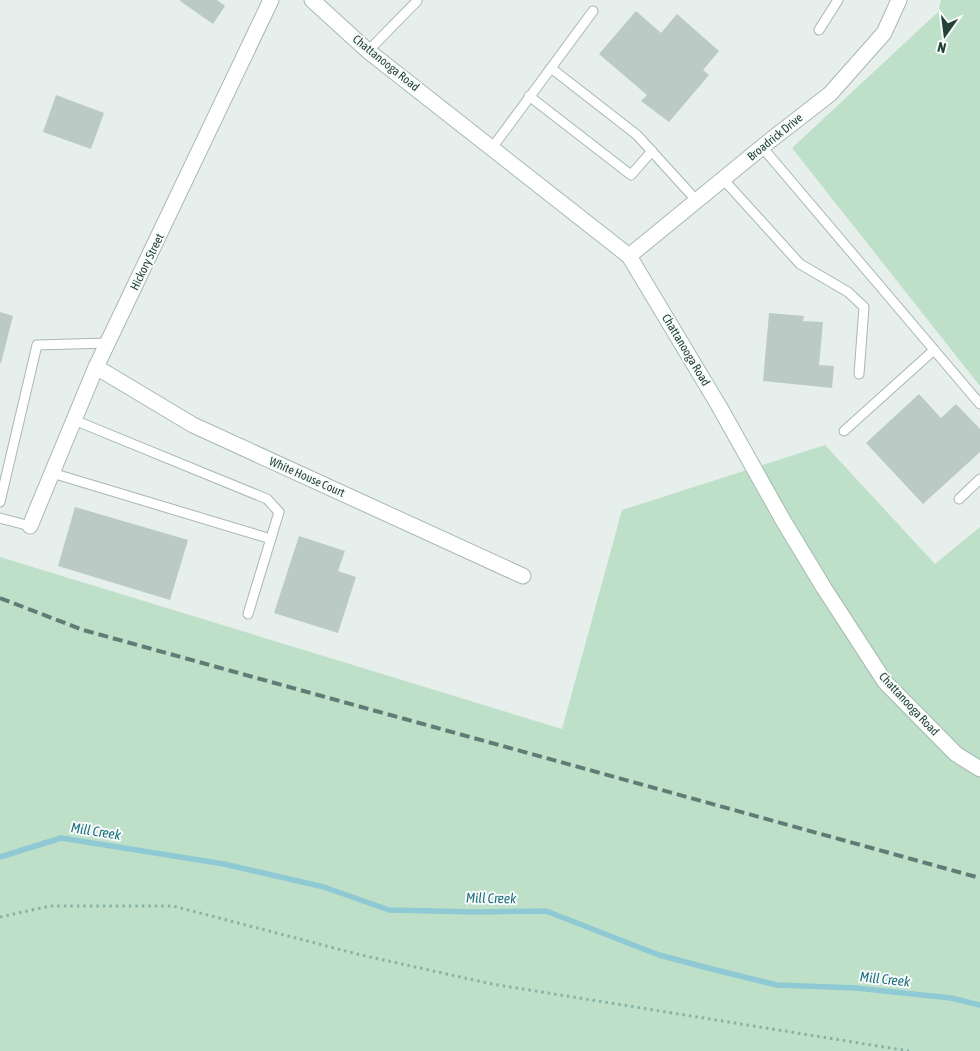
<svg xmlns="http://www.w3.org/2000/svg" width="980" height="1051" font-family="'Asap Condensed',sans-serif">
  <rect width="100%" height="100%" fill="#e6efeb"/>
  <g fill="#bfe0c8">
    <polygon points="941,0 980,0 980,386 792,148 938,12"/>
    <polygon points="825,445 935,564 980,527 980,1051 0,1051 0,557 562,729 622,510"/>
  </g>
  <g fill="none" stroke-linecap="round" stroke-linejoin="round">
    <polyline stroke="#8ec9d4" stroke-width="5.5" points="0,857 61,838 224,864 324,887 389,910 477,912 546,911 659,955 708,968 777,985 856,988 951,998 980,1005"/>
  </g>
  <g fill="#bbcac4">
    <polygon points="181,0 217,0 225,6 213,24 180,1"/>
    <polygon points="636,11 661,33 677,14 719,51 703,70 709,75 669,122 641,101 647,95 599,54"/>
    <polygon points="56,95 104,113 91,149 43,132"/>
    <polygon points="0,312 13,316 1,363 0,363"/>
    <polygon points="769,313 804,316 803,321 823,322 819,365 834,366 832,388 763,381"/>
    <polygon points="919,394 941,418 956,404 980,429 980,452 923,504 866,443"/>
    <polygon points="75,507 188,540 170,600 58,566"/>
    <polygon points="299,536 345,551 338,571 356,577 338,633 274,613"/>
  </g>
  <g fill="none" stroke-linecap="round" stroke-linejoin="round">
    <defs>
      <g id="lane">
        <polyline points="819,30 838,0"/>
        <polyline points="368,51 417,1 416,0"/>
        <polyline points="551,68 637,135 697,201"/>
        <polyline points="529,96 631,175 652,151"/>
        <polyline points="762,147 980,404"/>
        <polyline points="492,148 593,11"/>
        <polyline points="723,179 800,264 848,292 864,307 859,374"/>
        <polyline points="74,420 267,499 279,512 248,614"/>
        <polyline points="844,431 934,350"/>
        <polyline points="52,473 271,539"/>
        <polyline points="959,499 980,479"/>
        <polyline points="0,502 37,345 108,343"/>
        <polyline points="0,518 30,526"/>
      </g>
      <g id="street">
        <polyline points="629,256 772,139 830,94 884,33 899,0"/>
        <polyline points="96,367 193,425 523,576"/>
        <polyline points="30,526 96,367 271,0"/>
      </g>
      <polyline id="secondary" points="312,0 368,51 629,256 719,406 784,522 824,588 885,682 956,754 980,769"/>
    </defs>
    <use href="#lane" stroke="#a8b8b2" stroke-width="11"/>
    <use href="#street" stroke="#a8b8b2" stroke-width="17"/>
    <use href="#secondary" stroke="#a4bbb3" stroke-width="17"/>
    <polyline stroke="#86b3a5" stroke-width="3" stroke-dasharray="2.5 4" stroke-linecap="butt" points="0,917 50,906 173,906 361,955 492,984 909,1051"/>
    <use href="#lane" stroke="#fff" stroke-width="9"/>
    <use href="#street" stroke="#fff" stroke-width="15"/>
    <use href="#secondary" stroke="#fff" stroke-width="15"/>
    <polyline stroke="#5f7d75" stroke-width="4" stroke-dasharray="10 5" stroke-linecap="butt" points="0,598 83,630 980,878"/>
  </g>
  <g text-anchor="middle" stroke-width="4" stroke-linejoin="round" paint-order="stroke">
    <g font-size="12" fill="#24423a" stroke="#f7fbf9">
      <text transform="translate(386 63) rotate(39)" y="4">Chattanooga Road</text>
      <text transform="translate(775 137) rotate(-39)" y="4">Broadrick Drive</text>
      <text transform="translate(147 262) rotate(-64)" y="4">Hickory Street</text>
      <text transform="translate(686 350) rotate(59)" y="4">Chattanooga Road</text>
      <text transform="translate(307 477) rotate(24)" y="4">White House Court</text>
      <text transform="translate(909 704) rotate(47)" y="4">Chattanooga Road</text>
    </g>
    <g font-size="14" font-style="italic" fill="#1c6f80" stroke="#f7fbf9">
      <text transform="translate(96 831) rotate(9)" y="5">Mill Creek</text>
      <text transform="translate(491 898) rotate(1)" y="5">Mill Creek</text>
      <text transform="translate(885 979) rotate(6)" y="5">Mill Creek</text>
    </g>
  </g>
  <g transform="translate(945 35) rotate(194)" stroke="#f7fbf9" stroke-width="4" paint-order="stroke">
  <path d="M0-4L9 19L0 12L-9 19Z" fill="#24423a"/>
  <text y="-8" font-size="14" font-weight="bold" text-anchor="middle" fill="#24423a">N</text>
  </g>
</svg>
